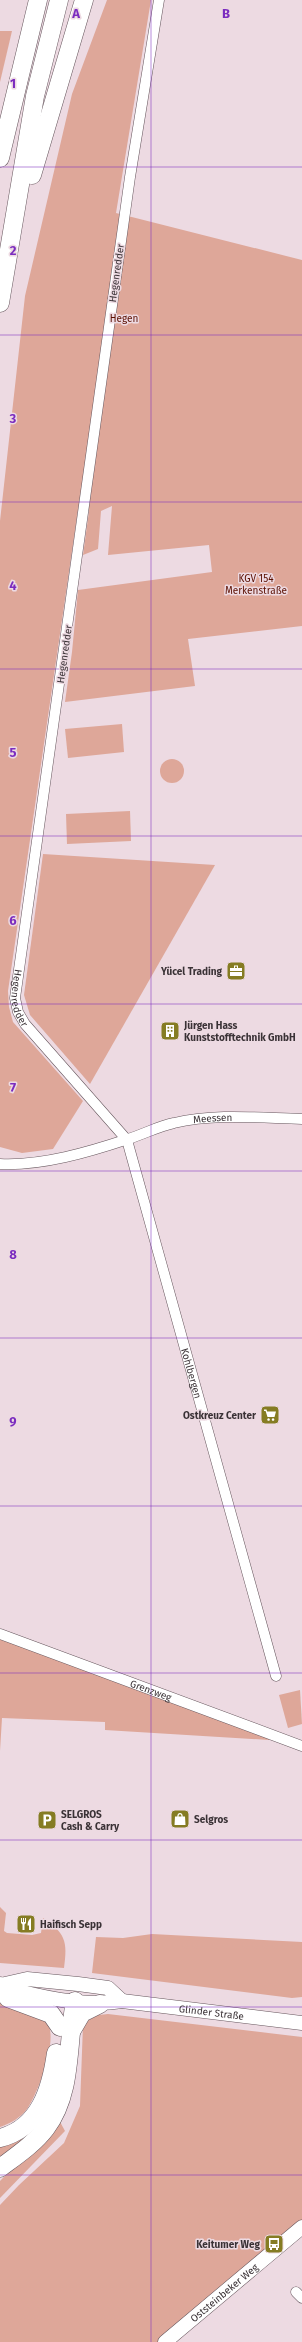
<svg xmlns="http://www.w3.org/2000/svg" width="302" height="2342" font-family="'Fira Sans',sans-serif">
  <rect width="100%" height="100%" fill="#eddae2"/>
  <g fill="#dea799">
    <polygon points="107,0 151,0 116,213 302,260 302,626 188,639 195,686 65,702 72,652 78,590 212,572 209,545 108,555 112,506 101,511 98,549 83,555 89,511 78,510 8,991 9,1007 13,1022 83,1101 53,1149 22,1153 0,1147 0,521 25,296 72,94"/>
    <polygon points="0,31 12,31 0,82"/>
    <polygon points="122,724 124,752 68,758 65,729"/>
    <circle cx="172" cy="771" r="12"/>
    <polygon points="130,811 131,841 67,844 66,814"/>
    <polygon points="43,854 215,865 90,1084 30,1015 24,995"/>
    <polygon points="0,1637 270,1737 269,1740 105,1730 105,1722 2,1718 0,1751"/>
    <polygon points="300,1690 302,1724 288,1728 279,1695"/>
    <path d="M0 1907 6 1913 4 1931 7 1933 32 1935 41 1933 43 1918C65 1933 68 1941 64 1968L0 1963Z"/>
    <polygon points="152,1934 302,1942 302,1997 292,1998 92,1973 96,1937 123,1938"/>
    <path d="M0 2003C15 2007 37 2009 47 2022 59 2039 38 2093 27 2109 20 2118 11 2123 0 2127Z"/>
    <polygon points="108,2014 302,2037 302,2222 158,2342 0,2342 0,2205 19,2185 64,2143 80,2106 83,2025 90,2016"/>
    <polygon points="59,2120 65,2131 0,2198 0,2181"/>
    <polygon points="41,2124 0,2160 0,2141"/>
  </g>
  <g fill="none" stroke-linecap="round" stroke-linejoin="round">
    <defs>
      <g id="street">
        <path id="s1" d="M159 0 130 177 15 998 18 1012 25 1024 127 1140 276 1676"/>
        <path id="s2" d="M0 1164C42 1166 89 1152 128 1139 144 1134 159 1126 174 1123 215 1113 260 1118 302 1119"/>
        <path id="s3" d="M0 1634 302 1746"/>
        <polyline points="296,2292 302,2298"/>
      </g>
      <g id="secondary">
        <polyline points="1,1985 27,1979 78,1984 108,1988 122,2001"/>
        <path id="s4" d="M0 1986C38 1997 82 2007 122 2001L302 2023"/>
        <path id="s5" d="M165 2342 302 2227"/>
      </g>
      <g id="highway">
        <polyline points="0,158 38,0"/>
        <polyline points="32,175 84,0"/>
        <polyline points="0,303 35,96 59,0"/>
        <polyline points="0,1986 8,1998 51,2014 60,2027"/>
        <polyline points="72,2030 82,2013 100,2004"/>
        <path d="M0 2138C40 2128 51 2088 56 2053"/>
        <path d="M0 2168C16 2156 34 2144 46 2128 73 2093 67 2042 75 2001"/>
      </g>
    </defs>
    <use href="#street" stroke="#66565d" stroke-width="11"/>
    <use href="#secondary" stroke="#66565d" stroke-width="15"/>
    <use href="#highway" stroke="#66565d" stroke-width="19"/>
    <use href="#street" stroke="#fff" stroke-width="10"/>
    <use href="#secondary" stroke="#fff" stroke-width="14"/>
    <use href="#highway" stroke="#fff" stroke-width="18"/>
  </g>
  <path fill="none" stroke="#7b2cbf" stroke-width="1" stroke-opacity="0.55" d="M151 0V2342M0 167H302M0 335H302M0 502H302M0 669H302M0 836H302M0 1004H302M0 1171H302M0 1338H302M0 1506H302M0 1673H302M0 1840H302M0 2007H302M0 2175H302"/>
  <defs>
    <symbol id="office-square" viewBox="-11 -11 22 22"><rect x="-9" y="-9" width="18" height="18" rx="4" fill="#857c23" stroke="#eddae2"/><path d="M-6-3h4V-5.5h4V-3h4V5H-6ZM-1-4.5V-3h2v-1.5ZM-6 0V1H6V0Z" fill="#fff"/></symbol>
    <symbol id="building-square" viewBox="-11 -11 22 22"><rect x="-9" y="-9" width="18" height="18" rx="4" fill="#857c23" stroke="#eddae2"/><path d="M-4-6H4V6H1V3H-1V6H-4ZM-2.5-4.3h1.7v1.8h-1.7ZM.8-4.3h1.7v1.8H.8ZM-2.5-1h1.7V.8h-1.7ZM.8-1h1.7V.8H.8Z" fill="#fff"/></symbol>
    <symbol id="supermarket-square" viewBox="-11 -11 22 22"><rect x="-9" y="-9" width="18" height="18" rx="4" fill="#857c23" stroke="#eddae2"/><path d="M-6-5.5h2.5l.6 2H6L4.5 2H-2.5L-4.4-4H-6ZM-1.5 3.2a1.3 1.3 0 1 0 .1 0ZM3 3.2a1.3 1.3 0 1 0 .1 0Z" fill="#fff"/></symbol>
    <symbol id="shop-square" viewBox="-11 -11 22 22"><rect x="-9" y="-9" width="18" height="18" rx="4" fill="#857c23" stroke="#eddae2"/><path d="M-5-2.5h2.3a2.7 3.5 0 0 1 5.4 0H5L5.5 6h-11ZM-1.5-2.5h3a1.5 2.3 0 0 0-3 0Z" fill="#fff"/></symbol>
    <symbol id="parking-square" viewBox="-11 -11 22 22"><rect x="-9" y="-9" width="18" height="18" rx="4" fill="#857c23" stroke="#eddae2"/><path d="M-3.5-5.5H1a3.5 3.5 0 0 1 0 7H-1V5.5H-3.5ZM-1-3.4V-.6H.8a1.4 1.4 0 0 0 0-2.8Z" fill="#fff"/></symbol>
    <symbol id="restaurant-square" viewBox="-11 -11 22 22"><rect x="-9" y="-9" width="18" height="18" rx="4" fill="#857c23" stroke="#eddae2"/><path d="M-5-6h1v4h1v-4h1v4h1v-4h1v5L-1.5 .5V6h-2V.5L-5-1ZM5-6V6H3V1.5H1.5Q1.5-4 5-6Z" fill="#fff"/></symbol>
    <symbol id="bus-square" viewBox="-11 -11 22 22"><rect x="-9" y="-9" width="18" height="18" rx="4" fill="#857c23" stroke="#eddae2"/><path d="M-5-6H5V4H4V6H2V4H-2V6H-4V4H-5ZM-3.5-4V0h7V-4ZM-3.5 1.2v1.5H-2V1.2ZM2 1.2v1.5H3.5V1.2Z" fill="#fff"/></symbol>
  </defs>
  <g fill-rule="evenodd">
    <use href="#office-square" x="225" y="960" width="22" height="22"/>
    <use href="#building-square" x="159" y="1020" width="22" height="22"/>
    <use href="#supermarket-square" x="259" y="1404" width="22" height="22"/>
    <use href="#shop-square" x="169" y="1808" width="22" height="22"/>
    <use href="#parking-square" x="36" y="1809" width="22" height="22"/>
    <use href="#restaurant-square" x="15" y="1913" width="22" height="22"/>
    <use href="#bus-square" x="263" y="2233" width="22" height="22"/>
  </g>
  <g text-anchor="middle" stroke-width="3" stroke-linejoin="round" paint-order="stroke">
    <g font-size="10" fill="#3a3236" stroke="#eddae2">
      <text transform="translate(116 273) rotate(-82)" y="4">Hegenredder</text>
      <text transform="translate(64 654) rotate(-82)" y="4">Hegenredder</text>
      <text dy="4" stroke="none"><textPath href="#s1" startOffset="1009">Hegenredder</textPath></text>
      <text dy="4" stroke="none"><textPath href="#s2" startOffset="219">Meessen</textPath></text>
      <text dy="4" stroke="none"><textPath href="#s1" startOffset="1433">Kohlbergen</textPath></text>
      <text dy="4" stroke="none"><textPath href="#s3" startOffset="161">Grenzweg</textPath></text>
      <text dy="4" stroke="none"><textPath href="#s4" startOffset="214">Glinder Straße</textPath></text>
      <text dy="4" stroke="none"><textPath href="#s5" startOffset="77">Oststeinbeker Weg</textPath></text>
    </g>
    <g font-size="10" fill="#5b0f00" stroke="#eddae2">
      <text x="124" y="322">Hegen</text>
      <text x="256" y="582">KGV 154<tspan x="256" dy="12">Merkenstraße</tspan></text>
    </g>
    <g font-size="10" font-weight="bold" fill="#3a3236" stroke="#eddae2" text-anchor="start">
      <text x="222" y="975" text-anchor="end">Yücel Trading</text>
      <text x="184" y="1029">Jürgen Hass<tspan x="184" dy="12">Kunststofftechnik GmbH</tspan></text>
      <text x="256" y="1419" text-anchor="end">Ostkreuz Center</text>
      <text x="61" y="1818">SELGROS<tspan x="61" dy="12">Cash &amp; Carry</tspan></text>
      <text x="194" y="1823">Selgros</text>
      <text x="40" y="1928">Haifisch Sepp</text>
      <text x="260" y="2248" text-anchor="end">Keitumer Weg</text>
    </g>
  </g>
  <g font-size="13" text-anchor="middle" font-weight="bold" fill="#7b2cbf" stroke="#eddae2" stroke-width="3" stroke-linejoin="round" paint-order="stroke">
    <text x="76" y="18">A</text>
    <text x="226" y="18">B</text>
    <text x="13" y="88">1</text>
    <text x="13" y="255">2</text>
    <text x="13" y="423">3</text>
    <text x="13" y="590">4</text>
    <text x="13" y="757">5</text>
    <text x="13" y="925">6</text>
    <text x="13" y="1092">7</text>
    <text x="13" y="1259">8</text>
    <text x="13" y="1426">9</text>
  </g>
</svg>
